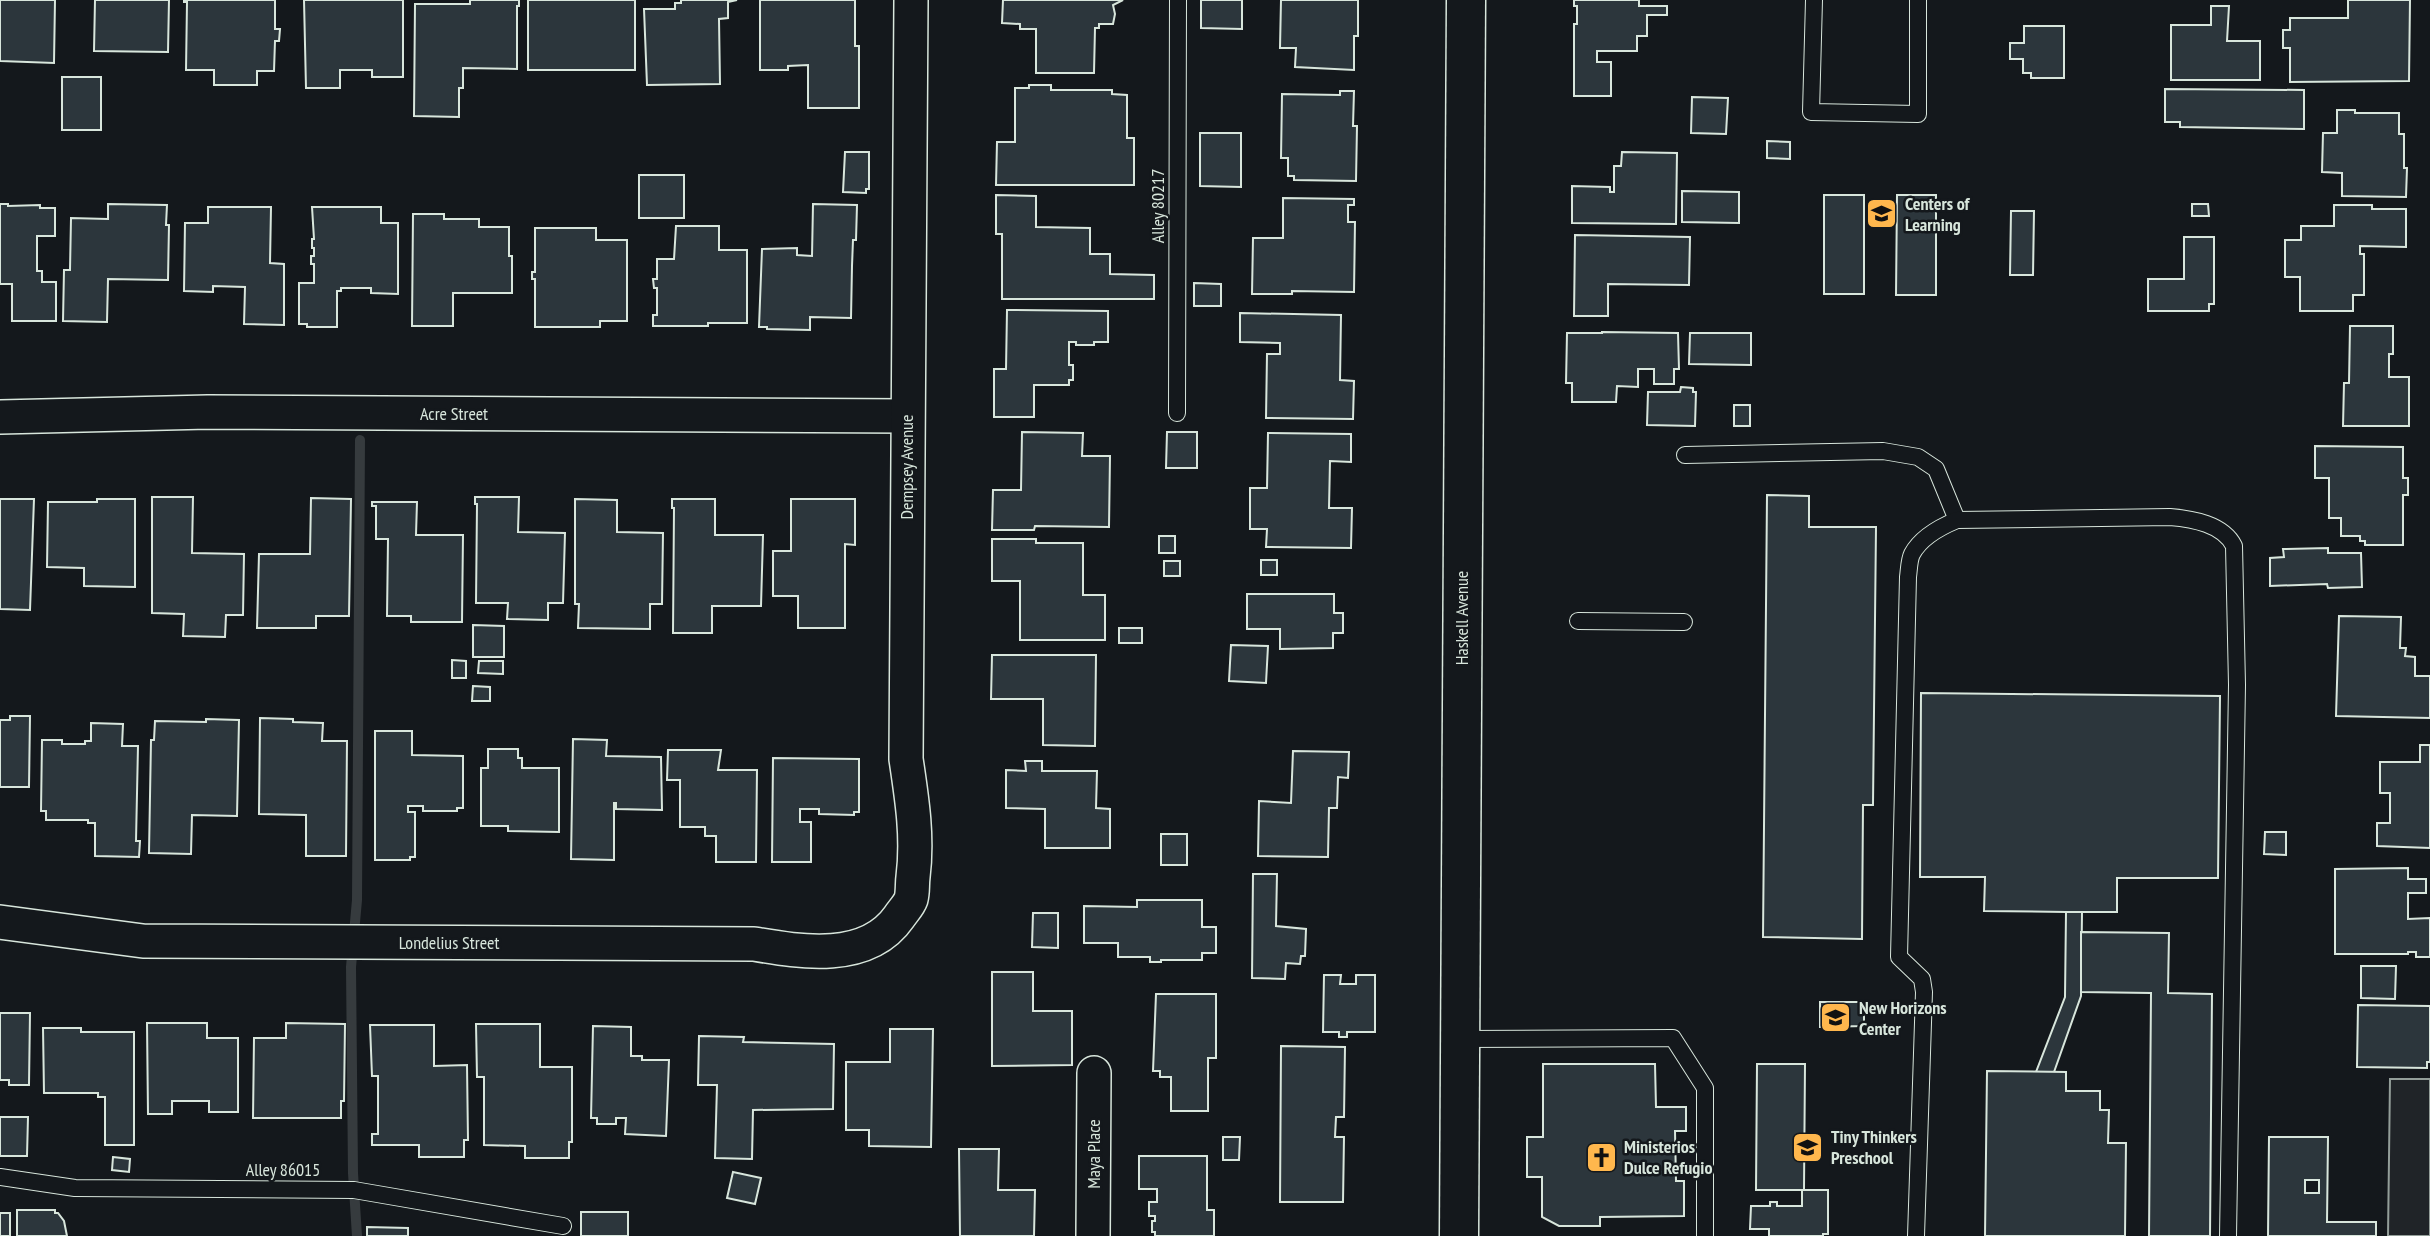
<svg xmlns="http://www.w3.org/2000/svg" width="2430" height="1236" font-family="'PT Sans Narrow',sans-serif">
  <rect width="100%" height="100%" fill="#14181c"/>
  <polygon fill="#202428" stroke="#939e99" stroke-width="2" points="2390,1079 2430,1079 2430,1236 2388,1236"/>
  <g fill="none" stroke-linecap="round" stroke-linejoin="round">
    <polyline stroke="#363b3e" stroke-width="10" points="357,1236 353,1173 351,967 357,900 360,440"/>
  </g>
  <g fill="#2c363c" stroke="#d8e6dc" stroke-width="2" fill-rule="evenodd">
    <polygon points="0,0 55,0 54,63 0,61"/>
    <polygon points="95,0 169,0 168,52 94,51"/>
    <polygon points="184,0 275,0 275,29 280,29 279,41 275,41 274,71 257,71 257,85 214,85 214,70 186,70 187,2 184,2"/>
    <polygon points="304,0 403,0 403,77 372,77 372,70 340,70 340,88 306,88"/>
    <polygon points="470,0 519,0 519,6 517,6 517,69 463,68 463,88 459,88 459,117 414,116 415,4 470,4"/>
    <rect x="528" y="0" width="107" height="70"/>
    <polygon points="681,0 737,0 728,2 728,18 719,19 720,84 647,85 644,9 675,9 675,3 681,3"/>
    <polygon points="760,0 855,0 855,46 859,46 859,108 808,108 808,65 788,66 788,70 760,70"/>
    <polygon points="1003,0 1123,0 1113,5 1115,14 1113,24 1099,24 1099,28 1095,28 1094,73 1036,73 1036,29 1020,29 1020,24 1002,23"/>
    <polygon points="1201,0 1242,0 1242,29 1201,28"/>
    <polygon points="1281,0 1358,0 1358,36 1354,36 1354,70 1295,67 1296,48 1280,48"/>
    <polygon points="1574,0 1639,0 1639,6 1667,6 1667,15 1647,15 1647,36 1637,36 1637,51 1597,51 1597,62 1611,62 1611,96 1574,96 1574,24 1577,24 1577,6 1574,6"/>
    <polygon points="2348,0 2410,0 2409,81 2290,82 2290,48 2283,48 2283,30 2290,30 2290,18 2348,18"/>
    <polygon points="2211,6 2229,6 2227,41 2260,41 2260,80 2171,80 2171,25 2211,25"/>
    <polygon points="2024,26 2064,26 2064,78 2031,78 2031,73 2023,73 2023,59 2010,59 2010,43 2024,43"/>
    <rect x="62" y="77" width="39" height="53"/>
    <polygon points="1029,85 1051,85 1051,90 1112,90 1112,94 1127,95 1127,138 1134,138 1134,185 996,185 997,142 1015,142 1015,88 1029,88"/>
    <polygon points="2165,89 2304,90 2304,129 2180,127 2180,122 2165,122"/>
    <polygon points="1340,91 1354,91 1353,126 1357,126 1356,181 1294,180 1294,176 1288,176 1288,158 1281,158 1282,94 1340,95"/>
    <polygon points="1692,97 1728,98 1726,134 1691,133"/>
    <polygon points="2337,110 2355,110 2355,113 2399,113 2399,134 2404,134 2404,168 2407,168 2406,197 2342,196 2342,173 2322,172 2323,133 2337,133"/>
    <polygon points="1200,133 1241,133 1241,187 1200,186"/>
    <polygon points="1767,141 1790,142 1790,159 1767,158"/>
    <polygon points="845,152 869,152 869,189 866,189 866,193 843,192"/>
    <polygon points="1622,152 1677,153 1676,224 1572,223 1572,186 1610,187 1610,192 1614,192 1614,166 1621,166"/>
    <rect x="639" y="175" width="45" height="43"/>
    <polygon points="1682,191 1739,192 1739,223 1682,222"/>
    <polygon points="996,195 1036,196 1036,227 1090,228 1090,254 1110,254 1110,274 1154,275 1154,299 1002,299 1002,234 996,234"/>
    <rect x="1824" y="195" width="40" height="99"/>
    <polygon points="1897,195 1936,195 1936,295 1896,295"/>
    <polygon points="1283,198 1354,199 1354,205 1348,205 1348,222 1355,222 1354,292 1292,291 1292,294 1252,294 1253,238 1283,238"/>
    <polygon points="0,204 8,204 8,206 40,205 40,208 55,208 55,236 37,236 37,271 42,271 42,282 56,282 56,321 12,321 12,284 0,284"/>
    <polygon points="108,204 167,205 166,225 169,225 168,280 108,279 107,322 63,321 64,270 70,270 71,218 108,219"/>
    <polygon points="813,204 857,205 856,240 853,240 852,266 851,318 810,317 810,330 767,329 767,327 759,327 762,249 797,248 797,255 812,256"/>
    <polygon points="2192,204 2208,204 2209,216 2192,216"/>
    <polygon points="2334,205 2372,205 2372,209 2406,209 2406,247 2360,246 2360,254 2364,254 2364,295 2353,295 2353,311 2300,311 2300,277 2285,277 2285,240 2301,240 2301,226 2334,226"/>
    <polygon points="208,207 271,207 270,263 284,264 284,325 244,324 245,287 213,286 213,292 184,291 185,223 208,223"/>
    <polygon points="312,207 381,207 381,223 398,223 398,294 371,293 371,288 341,288 341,291 337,291 337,327 307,327 307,324 299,324 299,283 314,283 314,264 311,264 311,256 314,256 314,248 312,248 312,239 314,239"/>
    <polygon points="2011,211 2034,211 2033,275 2010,275"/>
    <polygon points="413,214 444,214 444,219 479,219 479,227 509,227 509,256 512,256 512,293 453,293 453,326 412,326"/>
    <polygon points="676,226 719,226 719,250 747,250 747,323 708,323 708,326 653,326 653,315 657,315 657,288 654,288 653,279 657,279 657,259 674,259"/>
    <polygon points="535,228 596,228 596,240 627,240 627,321 600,321 600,327 535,327 535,279 532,279 532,272 535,272"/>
    <polygon points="1575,235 1690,237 1689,285 1608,284 1608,316 1574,316"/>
    <polygon points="2184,237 2214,237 2214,304 2209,304 2209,311 2148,311 2148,279 2184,279"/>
    <polygon points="1194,283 1221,284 1221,306 1194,306"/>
    <polygon points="1007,310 1108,311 1108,342 1094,342 1094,345 1076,345 1076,342 1069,342 1069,365 1073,365 1073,380 1069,380 1069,385 1034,385 1034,417 994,417 994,369 1006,369"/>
    <polygon points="1240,313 1341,315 1340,380 1354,381 1353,419 1266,418 1267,354 1280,354 1280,343 1240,342"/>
    <polygon points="2350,326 2393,326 2393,354 2389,354 2389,377 2409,377 2409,426 2343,426 2344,383 2349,383"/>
    <polygon points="1602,332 1678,333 1679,369 1674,369 1674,384 1654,384 1654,369 1638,369 1638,387 1617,386 1616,402 1572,402 1572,383 1566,383 1567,333 1602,333"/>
    <polygon points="1690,333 1751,333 1751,365 1689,364"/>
    <polygon points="1681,387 1693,388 1693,392 1696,392 1695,426 1647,425 1648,392 1680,392"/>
    <rect x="1734" y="405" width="16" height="21"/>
    <polygon points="1022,432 1083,433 1082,456 1110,456 1109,527 1035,526 1034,530 992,530 993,490 1021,490"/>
    <polygon points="1167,432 1197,432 1197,468 1166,468"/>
    <polygon points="1268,433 1351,434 1351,462 1330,461 1329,508 1352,508 1351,548 1266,547 1267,529 1250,529 1250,488 1267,488"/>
    <polygon points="2315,446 2403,447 2403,478 2408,478 2408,495 2403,495 2403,545 2365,545 2365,541 2360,541 2360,536 2341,536 2341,518 2329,518 2329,478 2315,478"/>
    <polygon points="1767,495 1809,496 1809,527 1876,527 1873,805 1863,805 1862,939 1763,937"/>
    <polygon points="152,497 193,497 192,553 244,554 243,615 226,615 225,637 183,636 184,614 152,613"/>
    <polygon points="475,497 519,497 518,532 565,533 563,603 548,603 548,620 507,619 508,603 476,603 477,504 475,504"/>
    <polygon points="311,498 351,499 349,616 316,616 316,628 257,628 259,554 310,554"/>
    <polygon points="0,499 34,499 30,610 0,609"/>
    <polygon points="97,499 135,499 135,587 84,586 84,568 47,567 48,502 97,502"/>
    <polygon points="575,499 617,500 617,532 663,533 662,604 650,604 650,629 578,628 579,604 575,604"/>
    <polygon points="672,499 715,499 715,535 763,535 761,606 712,606 712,633 673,633 674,508 672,508"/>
    <polygon points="791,499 855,499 855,545 845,544 845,628 798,628 798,596 773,596 773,551 791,551"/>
    <polygon points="372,502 417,502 416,535 463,535 462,622 411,622 411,616 387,616 388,539 376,539 376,506 372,506"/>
    <rect x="1159" y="536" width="16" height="17"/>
    <polygon points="992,539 1036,539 1036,543 1083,543 1083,595 1105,595 1105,640 1020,640 1020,581 992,581"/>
    <polygon points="2328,548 2328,553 2361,553 2362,587 2328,588 2327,584 2270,586 2270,558 2284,557 2283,549"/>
    <rect x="1261" y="560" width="16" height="15"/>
    <rect x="1164" y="561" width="16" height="15"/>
    <polygon points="1247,594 1334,594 1334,613 1343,613 1343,633 1333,633 1333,648 1280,649 1280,629 1247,629"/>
    <polygon points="2339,616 2401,617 2400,648 2406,648 2405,656 2415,657 2415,676 2430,676 2430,718 2336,716"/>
    <polygon points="473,625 504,626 504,657 473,657"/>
    <rect x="1119" y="628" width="23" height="15"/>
    <polygon points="1231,645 1268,646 1266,683 1229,681"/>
    <polygon points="992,655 1096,655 1095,746 1043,745 1043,699 991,699"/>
    <polygon points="452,660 466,661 466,678 452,678"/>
    <polygon points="479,661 503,661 503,674 478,673"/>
    <polygon points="473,686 490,687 490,701 472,701"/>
    <polygon points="1921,693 2220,696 2218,878 2117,878 2117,912 2066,912 1984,911 1985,877 1920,877"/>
    <polygon points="10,716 30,716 29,787 0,787 0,720 10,720"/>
    <polygon points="260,718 293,719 293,722 323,723 322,741 347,741 346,856 306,856 306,815 259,814"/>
    <polygon points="206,719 239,720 237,816 192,815 191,854 149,853 151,740 154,740 155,721 206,722"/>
    <polygon points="91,723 123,724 122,746 138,746 136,841 140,841 139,857 95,856 95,823 88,823 88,820 46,820 46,811 41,811 42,740 62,740 62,744 85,744 85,741 91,741"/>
    <polygon points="375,731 412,731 412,755 463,756 463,808 457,808 457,811 423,811 423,806 408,806 408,812 415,812 415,857 410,857 410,860 375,860"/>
    <polygon points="573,739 607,740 606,756 661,757 662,810 616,809 616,803 614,803 614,860 571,859"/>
    <polygon points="2420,745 2430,745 2430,848 2377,846 2377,823 2390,823 2390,793 2380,793 2380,762 2420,762"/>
    <polygon points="488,749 518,749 518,758 522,758 522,768 559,768 559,832 508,831 508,826 481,826 481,768 488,768"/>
    <polygon points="668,750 721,750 718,770 757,770 756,862 716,862 716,836 705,836 705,827 680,827 680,780 667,780"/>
    <polygon points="1293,751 1349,752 1348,778 1338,777 1337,808 1329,808 1328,857 1258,856 1259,801 1291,803"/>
    <polygon points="773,758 859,759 859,812 854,812 854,815 819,814 819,809 800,809 800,822 811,822 811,862 772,862"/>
    <polygon points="1025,761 1042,761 1042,771 1097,771 1096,808 1110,809 1110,848 1045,848 1045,809 1006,808 1006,770 1026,771"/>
    <polygon points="2265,832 2286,832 2286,855 2264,854"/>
    <rect x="1161" y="834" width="26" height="31"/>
    <polygon points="2408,868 2408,879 2426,879 2426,893 2408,893 2408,919 2430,918 2430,957 2416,957 2416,952 2408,952 2408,954 2335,954 2335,869"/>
    <polygon points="1253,874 1277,874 1276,926 1306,929 1305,956 1301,956 1300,964 1286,963 1285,979 1252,978"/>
    <polygon points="1137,900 1202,900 1202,927 1216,927 1216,953 1202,953 1202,960 1161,960 1161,962 1150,962 1150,957 1118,957 1118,943 1084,943 1084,906 1137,907"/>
    <polygon points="2066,912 2082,912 2081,996 2054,1072 2036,1072 2065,997"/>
    <polygon points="1033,913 1058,913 1058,948 1032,947"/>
    <polygon points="2081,932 2169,933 2168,993 2212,994 2210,1236 2149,1236 2151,993 2081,992"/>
    <polygon points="2361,966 2396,966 2395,999 2361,998"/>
    <polygon points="992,972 1033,972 1033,1011 1072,1011 1072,1065 992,1066"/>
    <polygon points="1324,975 1341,975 1340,984 1356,984 1356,975 1375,975 1375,1032 1347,1032 1347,1037 1339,1037 1339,1032 1323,1032"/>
    <polygon points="1156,994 1216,994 1216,1058 1208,1058 1208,1111 1171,1111 1171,1077 1160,1077 1160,1071 1153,1071"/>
    <polygon points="1820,1002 1864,1002 1864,1026 1820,1027"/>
    <polygon points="2358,1005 2430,1006 2430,1062 2427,1062 2427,1068 2357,1067"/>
    <polygon points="0,1013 30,1013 29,1085 9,1085 9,1080 0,1080"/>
    <polygon points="147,1023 207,1023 207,1038 238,1038 238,1112 209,1112 209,1101 172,1101 172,1114 148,1114"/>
    <polygon points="286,1023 345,1024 344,1101 341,1101 341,1118 253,1118 254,1038 286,1038"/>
    <polygon points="476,1024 540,1024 540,1067 572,1067 572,1142 569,1142 569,1158 525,1158 525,1146 484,1145 484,1077 477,1077"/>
    <polygon points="370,1025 434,1025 434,1066 467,1065 468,1140 464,1140 464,1157 419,1157 419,1145 372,1145 372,1134 378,1134 378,1076 372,1076"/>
    <polygon points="593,1026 631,1027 631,1056 642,1056 642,1060 669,1060 666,1136 625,1134 626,1118 616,1118 616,1124 597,1124 597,1118 591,1118"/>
    <polygon points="43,1028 81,1028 81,1032 134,1032 134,1145 105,1145 105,1097 98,1097 98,1093 44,1093"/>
    <polygon points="890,1029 933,1029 931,1147 869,1146 869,1130 846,1130 846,1062 890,1062"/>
    <polygon points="699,1036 744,1037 743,1042 834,1044 833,1109 753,1110 752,1159 715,1158 717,1085 698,1085"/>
    <polygon points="1281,1046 1345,1047 1344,1117 1336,1117 1335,1137 1344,1137 1343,1202 1280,1202"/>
    <polygon points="1543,1064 1655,1064 1656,1107 1686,1107 1686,1131 1675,1131 1676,1181 1684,1181 1684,1216 1600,1217 1600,1226 1559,1226 1542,1217 1542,1177 1527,1177 1527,1137 1543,1137"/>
    <polygon points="1757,1064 1805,1064 1804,1190 1756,1190"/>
    <polygon points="1987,1071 2066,1072 2066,1091 2100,1091 2100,1110 2109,1110 2108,1143 2126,1143 2125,1236 1985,1236"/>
    <polygon points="0,1117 28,1117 27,1156 0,1156"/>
    <polygon points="1223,1137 1240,1137 1239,1160 1223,1160"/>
    <path d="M2269 1137H2328L2327 1222H2376V1236H2268ZM2305 1180H2319V1193H2305Z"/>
    <polygon points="959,1149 999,1149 998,1190 1035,1190 1034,1236 960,1236"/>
    <polygon points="1139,1156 1207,1156 1207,1210 1214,1210 1214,1236 1155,1236 1155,1232 1152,1232 1152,1221 1155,1221 1155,1216 1149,1216 1149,1202 1157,1202 1157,1189 1139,1189"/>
    <polygon points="113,1157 130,1159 129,1172 112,1170"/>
    <polygon points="733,1172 761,1178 755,1204 727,1198"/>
    <polygon points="1802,1190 1828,1190 1828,1234 1823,1234 1823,1236 1769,1236 1769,1229 1750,1229 1751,1206 1770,1206 1770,1202 1777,1202 1777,1206 1802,1206"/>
    <polygon points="17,1210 55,1210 55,1213 58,1213 64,1221 67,1236 17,1236"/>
    <rect x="581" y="1212" width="47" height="24"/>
    <rect x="0" y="1213" width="10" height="23"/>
    <polygon points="367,1227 408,1228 408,1236 367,1236"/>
  </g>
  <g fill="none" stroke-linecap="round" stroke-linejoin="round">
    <defs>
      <g id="service">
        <polyline points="1814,0 1811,112 1918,114 1918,0"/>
        <polyline points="1177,413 1178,0"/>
        <polyline points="1685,455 1883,451 1918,457 1936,469 1957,520"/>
        <polyline points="1578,621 1684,622"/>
        <polyline points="1460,1039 1673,1038 1705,1088 1705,1236"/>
        <polyline points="0,1177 75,1188 354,1190 563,1226"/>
        <path d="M1916 1236 1924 992 1922 979 1899 957 1908 577C1909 570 1909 560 1912 554 1921 537 1940 527 1957 520L2170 517C2193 519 2223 524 2234 546L2237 685 2228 1236"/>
      </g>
      <g id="minor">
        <polyline points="0,417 208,412 907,416"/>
        <path d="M0 922 143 941 754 944C801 952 867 963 899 917 903 911 909 905 911 899 913 892 912 884 913 877 918 837 912 799 906 759L911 0"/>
        <polyline points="1093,1236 1094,1073"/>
      </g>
      <polyline id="secondary" points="1459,1236 1466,0"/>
    </defs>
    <use href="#service" stroke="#d8e6dc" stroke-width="18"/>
    <use href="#minor" stroke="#d8e6dc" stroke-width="36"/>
    <use href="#secondary" stroke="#d8e6dc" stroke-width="41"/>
    <use href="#service" stroke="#14181c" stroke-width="16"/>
    <use href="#minor" stroke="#14181c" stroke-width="33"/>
    <use href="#secondary" stroke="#14181c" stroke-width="38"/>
  </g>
  <defs>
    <symbol id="school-square" viewBox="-11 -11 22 22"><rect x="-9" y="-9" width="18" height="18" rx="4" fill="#ffb74d" stroke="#14181c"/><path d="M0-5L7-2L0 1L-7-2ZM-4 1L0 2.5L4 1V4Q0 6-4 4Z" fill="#111"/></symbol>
    <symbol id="church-square" viewBox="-11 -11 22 22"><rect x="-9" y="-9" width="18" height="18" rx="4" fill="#ffb74d" stroke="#14181c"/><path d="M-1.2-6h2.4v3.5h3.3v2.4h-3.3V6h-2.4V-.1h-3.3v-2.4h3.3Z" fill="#111"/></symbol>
  </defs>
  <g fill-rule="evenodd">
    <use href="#school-square" x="1864" y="196" width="35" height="35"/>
    <use href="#school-square" x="1818" y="1000" width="35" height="35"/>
    <use href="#school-square" x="1790" y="1130" width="35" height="35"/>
    <use href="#church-square" x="1584" y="1140" width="35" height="35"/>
  </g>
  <g text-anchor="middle" stroke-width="5" stroke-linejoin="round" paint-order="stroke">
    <g font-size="18" font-weight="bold" fill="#d8e6dc" stroke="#14181c" text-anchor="start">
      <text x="1905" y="210">Centers of<tspan x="1905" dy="21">Learning</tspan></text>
      <text x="1859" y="1014">New Horizons<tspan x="1859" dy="21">Center</tspan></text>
      <text x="1831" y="1143">Tiny Thinkers<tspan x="1831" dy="21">Preschool</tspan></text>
      <text x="1624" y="1153">Ministerios<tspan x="1624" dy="21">Dulce Refugio</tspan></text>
    </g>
    <g font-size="18" fill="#d8e6dc" stroke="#14181c">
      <text transform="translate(1158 206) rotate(-90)" y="6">Alley 80217</text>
      <text x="454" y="420">Acre Street</text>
      <text transform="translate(907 467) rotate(-90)" y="6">Dempsey Avenue</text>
      <text transform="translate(1462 618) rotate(-90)" y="6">Haskell Avenue</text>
      <text x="449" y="949">Londelius Street</text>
      <text transform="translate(1094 1154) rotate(-90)" y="6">Maya Place</text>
      <text x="283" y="1176">Alley 86015</text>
    </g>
  </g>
</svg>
